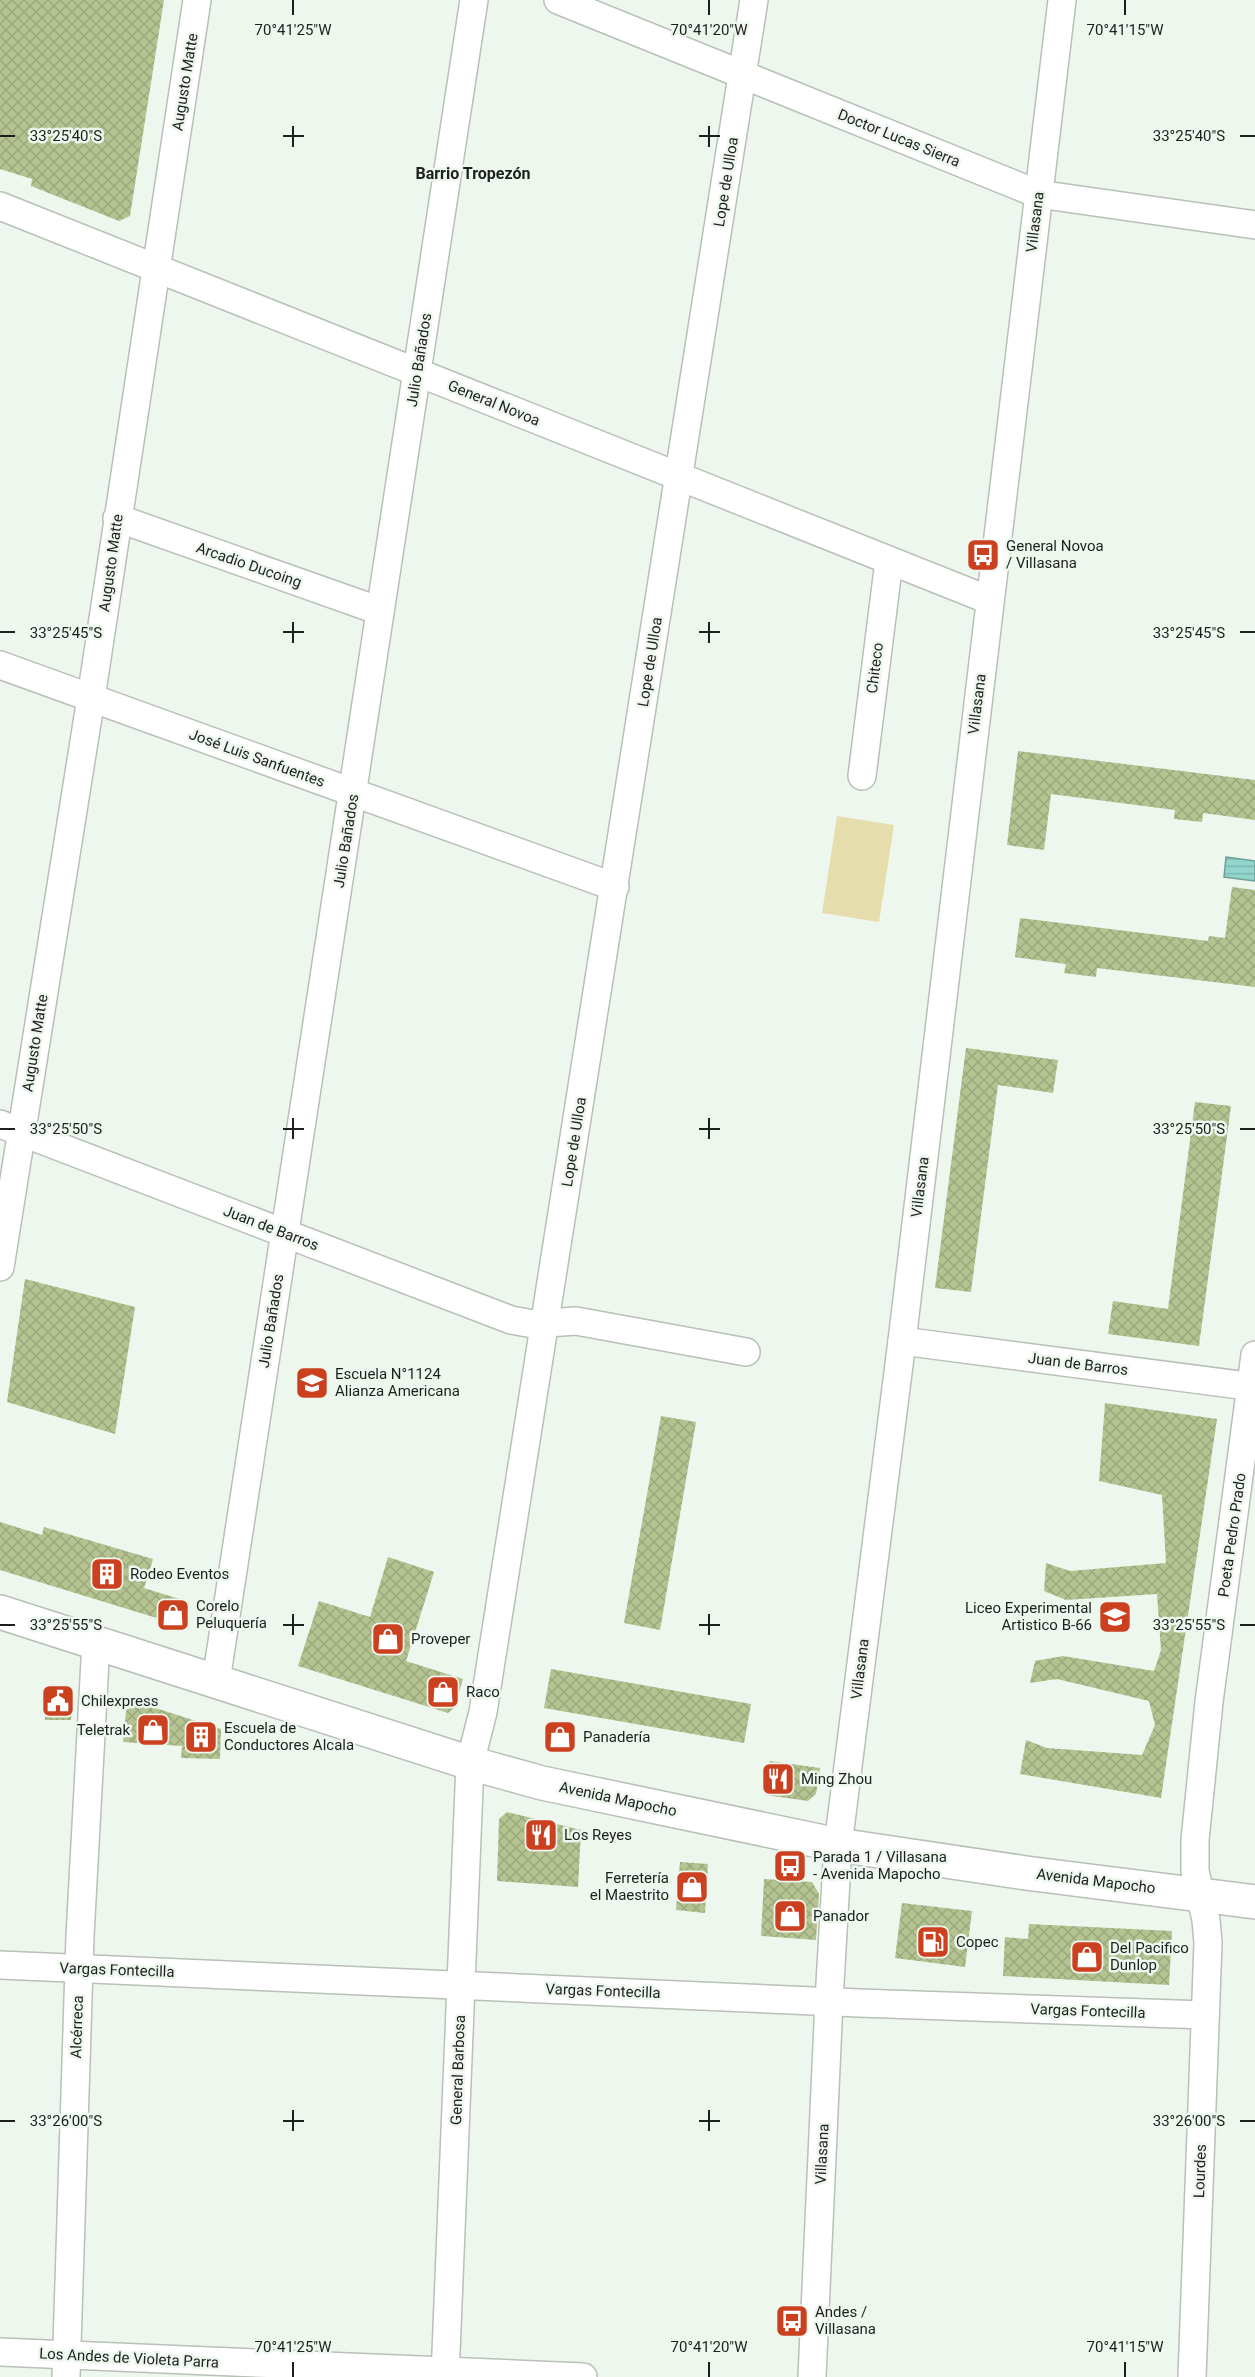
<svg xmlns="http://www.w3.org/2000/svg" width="1255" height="2377" font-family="Roboto,sans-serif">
  <defs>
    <pattern id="water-rules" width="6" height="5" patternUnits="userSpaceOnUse" patternTransform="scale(1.5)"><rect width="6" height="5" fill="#91d5cc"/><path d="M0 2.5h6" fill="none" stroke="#7db7af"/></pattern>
    <pattern id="building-cross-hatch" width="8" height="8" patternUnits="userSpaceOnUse" patternTransform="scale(1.5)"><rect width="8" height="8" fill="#b5c391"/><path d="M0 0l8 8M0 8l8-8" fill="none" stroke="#9ba77c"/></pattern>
  </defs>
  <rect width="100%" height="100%" fill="#eef7ed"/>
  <polygon fill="#e5ddac" points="837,816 894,825 879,922 822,913"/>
  <polygon fill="url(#water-rules)" stroke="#6e9f97" stroke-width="1.5" points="1226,857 1255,861 1255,881 1224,877"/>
  <g fill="url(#building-cross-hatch)">
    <polygon points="0,0 164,0 130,216 119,221 31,186 32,179 0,169"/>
    <polygon points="1018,751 1255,780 1255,820 1203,813 1202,822 1174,819 1175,810 1051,794 1044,850 1007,845"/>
    <polygon points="1232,887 1255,890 1255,987 1097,968 1096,977 1064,973 1066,964 1015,957 1020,918 1208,941 1209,936 1225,938"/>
    <polygon points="966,1048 1058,1060 1053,1093 998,1085 971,1292 935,1288"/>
    <polygon points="1195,1102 1231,1106 1199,1346 1108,1334 1113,1301 1168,1309"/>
    <polygon points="25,1279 135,1307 115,1434 7,1402"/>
    <polygon points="1105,1403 1217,1419 1161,1798 1020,1774 1026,1740 1047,1748 1142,1755 1155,1725 1149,1701 1057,1679 1030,1683 1035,1661 1063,1656 1154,1671 1161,1650 1157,1594 1066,1600 1044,1591 1046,1563 1070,1571 1166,1563 1162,1495 1099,1481"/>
    <polygon points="661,1416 696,1422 660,1630 624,1623"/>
    <polygon points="0,1522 42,1535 44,1527 153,1559 144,1588 189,1602 184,1617 173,1623 0,1570"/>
    <polygon points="388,1557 434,1572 406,1661 463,1679 454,1708 448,1713 298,1666 319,1601 370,1617"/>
    <polygon points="551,1669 751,1704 744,1743 544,1708"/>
    <polygon points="46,1688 72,1695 71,1720 45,1720"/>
    <polygon points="140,1703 221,1729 220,1759 181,1758 182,1746 123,1742 126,1710"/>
    <polygon points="770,1761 820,1768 816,1794 808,1801 765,1795"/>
    <polygon points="507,1812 581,1830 578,1887 497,1881 499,1819"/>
    <polygon points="680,1862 708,1864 705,1913 676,1910"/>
    <polygon points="764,1879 812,1882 819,1894 816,1940 761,1936"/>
    <polygon points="902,1903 972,1911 965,1967 895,1958"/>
    <polygon points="1029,1924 1172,1931 1169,1985 1003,1976 1005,1937 1028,1939"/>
  </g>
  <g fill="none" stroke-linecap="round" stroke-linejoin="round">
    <defs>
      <g id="minor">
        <polyline points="558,0 1038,194 1255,225"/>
        <polyline points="0,206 989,600"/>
        <polyline points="117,518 380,611"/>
        <polyline points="0,665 615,887"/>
        <polyline points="862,776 889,561"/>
        <polyline points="0,1124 511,1320 533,1324 576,1321 746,1352"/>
        <polyline points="0,1267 91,698 197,0"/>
        <polyline points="902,1341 1255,1387"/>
        <polyline points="216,1681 474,0"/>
        <polyline points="0,1965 859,2003 1205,2015"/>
        <polyline points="0,2352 583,2377"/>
        <polyline points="66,2377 80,1936 96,1642"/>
        <polyline points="445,2377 470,1763 483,1712 754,0"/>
        <polyline points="812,2377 829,2001 838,1845 902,1341 1062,0"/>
        <polyline points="1192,2377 1208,1943 1206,1920 1195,1871 1195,1840 1209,1702 1255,1355"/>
      </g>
      <polyline id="major" points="0,1612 470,1763 542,1783 838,1845 1026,1873 1255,1902"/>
    </defs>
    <use href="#minor" stroke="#b8c0b7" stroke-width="30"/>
    <use href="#major" stroke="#b8c0b7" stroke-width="36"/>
    <use href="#minor" stroke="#fff" stroke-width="27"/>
    <use href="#major" stroke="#fff" stroke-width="33"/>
  </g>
  <path fill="none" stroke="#1d201c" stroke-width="2" d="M293 0V15M709 0V15M1125 0V15M293 126V147M709 126V147M0 136H15M283 136H304M699 136H720M1240 136H1255M293 622V643M709 622V643M0 632H15M283 632H304M699 632H720M1240 632H1255M293 1118V1139M709 1118V1139M0 1129H15M283 1129H304M699 1129H720M1240 1129H1255M293 1614V1635M709 1614V1635M0 1625H15M283 1625H304M699 1625H720M1240 1625H1255M293 2110V2131M709 2110V2131M0 2121H15M283 2121H304M699 2121H720M1240 2121H1255M293 2362V2377M709 2362V2377M1125 2362V2377"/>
  <defs>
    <symbol id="bus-square" viewBox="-11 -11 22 22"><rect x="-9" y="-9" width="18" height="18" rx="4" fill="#cb4120" stroke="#eef7ed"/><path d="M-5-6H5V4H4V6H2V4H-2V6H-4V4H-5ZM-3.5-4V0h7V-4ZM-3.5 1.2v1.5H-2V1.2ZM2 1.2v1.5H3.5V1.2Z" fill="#fff"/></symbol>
    <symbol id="school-square" viewBox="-11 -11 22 22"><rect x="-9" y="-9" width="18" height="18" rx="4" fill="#cb4120" stroke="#eef7ed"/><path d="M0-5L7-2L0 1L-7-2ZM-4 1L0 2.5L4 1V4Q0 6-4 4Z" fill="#fff"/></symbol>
    <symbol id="building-square" viewBox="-11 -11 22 22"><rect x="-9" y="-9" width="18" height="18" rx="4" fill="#cb4120" stroke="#eef7ed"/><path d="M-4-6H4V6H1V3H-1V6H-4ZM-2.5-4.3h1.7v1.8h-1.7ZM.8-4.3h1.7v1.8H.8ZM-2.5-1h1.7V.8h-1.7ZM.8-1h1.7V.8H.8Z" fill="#fff"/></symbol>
    <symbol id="shop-square" viewBox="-11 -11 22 22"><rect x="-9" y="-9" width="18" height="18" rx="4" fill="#cb4120" stroke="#eef7ed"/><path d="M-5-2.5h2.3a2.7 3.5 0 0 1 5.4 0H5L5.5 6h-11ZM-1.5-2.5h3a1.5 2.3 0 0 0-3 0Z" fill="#fff"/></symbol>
    <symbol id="civic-square" viewBox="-11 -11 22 22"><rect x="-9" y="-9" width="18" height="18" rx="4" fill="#cb4120" stroke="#eef7ed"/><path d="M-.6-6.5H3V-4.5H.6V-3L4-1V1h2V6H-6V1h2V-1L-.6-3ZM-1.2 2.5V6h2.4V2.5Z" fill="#fff"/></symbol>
    <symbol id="restaurant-square" viewBox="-11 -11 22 22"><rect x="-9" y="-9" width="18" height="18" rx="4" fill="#cb4120" stroke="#eef7ed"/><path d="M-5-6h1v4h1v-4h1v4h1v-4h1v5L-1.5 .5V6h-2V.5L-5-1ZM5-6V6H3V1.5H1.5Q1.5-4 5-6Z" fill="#fff"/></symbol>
    <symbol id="fuel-square" viewBox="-11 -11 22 22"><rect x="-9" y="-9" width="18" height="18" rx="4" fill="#cb4120" stroke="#eef7ed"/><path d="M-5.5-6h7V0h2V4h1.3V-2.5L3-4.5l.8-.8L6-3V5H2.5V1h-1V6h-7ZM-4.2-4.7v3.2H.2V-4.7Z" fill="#fff"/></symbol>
  </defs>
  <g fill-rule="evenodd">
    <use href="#bus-square" x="964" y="536" width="38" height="38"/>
    <use href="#school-square" x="293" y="1364" width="38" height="38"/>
    <use href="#building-square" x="88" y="1555" width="38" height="38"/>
    <use href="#shop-square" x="154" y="1596" width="38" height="38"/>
    <use href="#school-square" x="1096" y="1598" width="38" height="38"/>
    <use href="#shop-square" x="369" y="1620" width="38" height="38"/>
    <use href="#shop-square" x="424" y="1673" width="38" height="38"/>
    <use href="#civic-square" x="39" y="1682" width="38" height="38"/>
    <use href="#shop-square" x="134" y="1711" width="38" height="38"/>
    <use href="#building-square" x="182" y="1718" width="38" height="38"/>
    <use href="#shop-square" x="541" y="1718" width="38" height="38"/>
    <use href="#restaurant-square" x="759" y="1760" width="38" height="38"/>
    <use href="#restaurant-square" x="522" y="1816" width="38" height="38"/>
    <use href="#bus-square" x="771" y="1847" width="38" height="38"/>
    <use href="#shop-square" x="673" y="1868" width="38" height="38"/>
    <use href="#shop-square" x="771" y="1897" width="38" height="38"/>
    <use href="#fuel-square" x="914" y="1923" width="38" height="38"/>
    <use href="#shop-square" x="1068" y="1938" width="38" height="38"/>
    <use href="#bus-square" x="773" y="2302" width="38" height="38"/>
  </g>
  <g text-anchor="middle" stroke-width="5" stroke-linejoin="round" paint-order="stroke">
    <g font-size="15" fill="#1d201c" stroke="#eef7ed">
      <text transform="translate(185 82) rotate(-81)" y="5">Augusto Matte</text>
      <text transform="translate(899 138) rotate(22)" y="5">Doctor Lucas Sierra</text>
      <text transform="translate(726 182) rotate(-81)" y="5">Lope de Ulloa</text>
      <text transform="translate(1035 222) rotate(-83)" y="5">Villasana</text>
      <text transform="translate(419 360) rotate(-81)" y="5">Julio Bañados</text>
      <text transform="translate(494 403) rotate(22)" y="5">General Novoa</text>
      <text transform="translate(111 563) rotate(-82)" y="5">Augusto Matte</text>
      <text transform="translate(249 565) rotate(19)" y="5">Arcadio Ducoing</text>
      <text transform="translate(650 662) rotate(-81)" y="5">Lope de Ulloa</text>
      <text transform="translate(875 668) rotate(-83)" y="5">Chiteco</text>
      <text transform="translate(977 704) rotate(-83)" y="5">Villasana</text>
      <text transform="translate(257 758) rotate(20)" y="5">José Luis Sanfuentes</text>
      <text transform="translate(346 841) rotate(-81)" y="5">Julio Bañados</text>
      <text transform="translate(35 1043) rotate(-81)" y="5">Augusto Matte</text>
      <text transform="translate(574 1142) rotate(-81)" y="5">Lope de Ulloa</text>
      <text transform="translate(920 1187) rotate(-83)" y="5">Villasana</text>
      <text transform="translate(271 1228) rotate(21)" y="5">Juan de Barros</text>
      <text transform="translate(271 1321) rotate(-81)" y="5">Julio Bañados</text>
      <text transform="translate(1078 1364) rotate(7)" y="5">Juan de Barros</text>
      <text transform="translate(1232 1535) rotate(-82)" y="5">Poeta Pedro Prado</text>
      <text transform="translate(860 1669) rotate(-83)" y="5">Villasana</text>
      <text transform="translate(618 1799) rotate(12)" y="5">Avenida Mapocho</text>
      <text transform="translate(1096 1881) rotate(7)" y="5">Avenida Mapocho</text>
      <text transform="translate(117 1970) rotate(2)" y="5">Vargas Fontecilla</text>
      <text transform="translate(603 1991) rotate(2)" y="5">Vargas Fontecilla</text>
      <text transform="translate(1088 2011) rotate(2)" y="5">Vargas Fontecilla</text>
      <text transform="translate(77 2027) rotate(-88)" y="5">Alcérreca</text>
      <text transform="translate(458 2070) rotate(-88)" y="5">General Barbosa</text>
      <text transform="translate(822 2154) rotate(-87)" y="5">Villasana</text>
      <text transform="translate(1200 2171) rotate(-88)" y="5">Lourdes</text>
      <text transform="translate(129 2358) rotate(3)" y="5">Los Andes de Violeta Parra</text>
    </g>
    <g font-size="15" fill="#1d201c" stroke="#eef7ed" text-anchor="start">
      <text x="1006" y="551">General Novoa<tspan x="1006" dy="17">/ Villasana</tspan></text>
      <text x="335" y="1379">Escuela N°1124<tspan x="335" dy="17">Alianza Americana</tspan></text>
      <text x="130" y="1579">Rodeo Eventos</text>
      <text x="196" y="1611">Corelo<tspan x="196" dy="17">Peluquería</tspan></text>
      <text x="1092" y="1613" text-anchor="end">Liceo Experimental<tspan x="1092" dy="17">Artistico B-66</tspan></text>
      <text x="411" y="1644">Proveper</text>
      <text x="466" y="1697">Raco</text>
      <text x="81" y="1706">Chilexpress</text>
      <text x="224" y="1733">Escuela de<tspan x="224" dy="17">Conductores Alcala</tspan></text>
      <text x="130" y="1735" text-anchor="end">Teletrak</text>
      <text x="583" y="1742">Panadería</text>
      <text x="801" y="1784">Ming Zhou</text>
      <text x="564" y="1840">Los Reyes</text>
      <text x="813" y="1862">Parada 1 / Villasana<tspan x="813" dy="17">- Avenida Mapocho</tspan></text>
      <text x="669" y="1883" text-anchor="end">Ferretería<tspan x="669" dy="17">el Maestrito</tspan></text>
      <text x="813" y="1921">Panador</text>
      <text x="956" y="1947">Copec</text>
      <text x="1110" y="1953">Del Pacifico<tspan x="1110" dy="17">Dunlop</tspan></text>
      <text x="815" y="2317">Andes /<tspan x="815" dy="17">Villasana</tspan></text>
    </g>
    <g font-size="16" font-weight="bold" fill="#1d201c" stroke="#eef7ed">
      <text x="473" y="179">Barrio Tropezón</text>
    </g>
  </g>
  <g font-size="15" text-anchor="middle" fill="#1d201c" stroke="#eef7ed" stroke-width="5" stroke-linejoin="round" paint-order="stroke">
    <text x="293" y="35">70°41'25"W</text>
    <text x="709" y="35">70°41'20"W</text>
    <text x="1125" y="35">70°41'15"W</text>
    <text x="66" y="141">33°25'40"S</text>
    <text x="1189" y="141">33°25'40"S</text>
    <text x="66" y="638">33°25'45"S</text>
    <text x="1189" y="638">33°25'45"S</text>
    <text x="66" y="1134">33°25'50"S</text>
    <text x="1189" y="1134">33°25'50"S</text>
    <text x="66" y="1630">33°25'55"S</text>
    <text x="1189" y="1630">33°25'55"S</text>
    <text x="66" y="2126">33°26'00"S</text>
    <text x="1189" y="2126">33°26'00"S</text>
    <text x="293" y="2352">70°41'25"W</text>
    <text x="709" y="2352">70°41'20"W</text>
    <text x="1125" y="2352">70°41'15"W</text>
  </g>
</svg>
